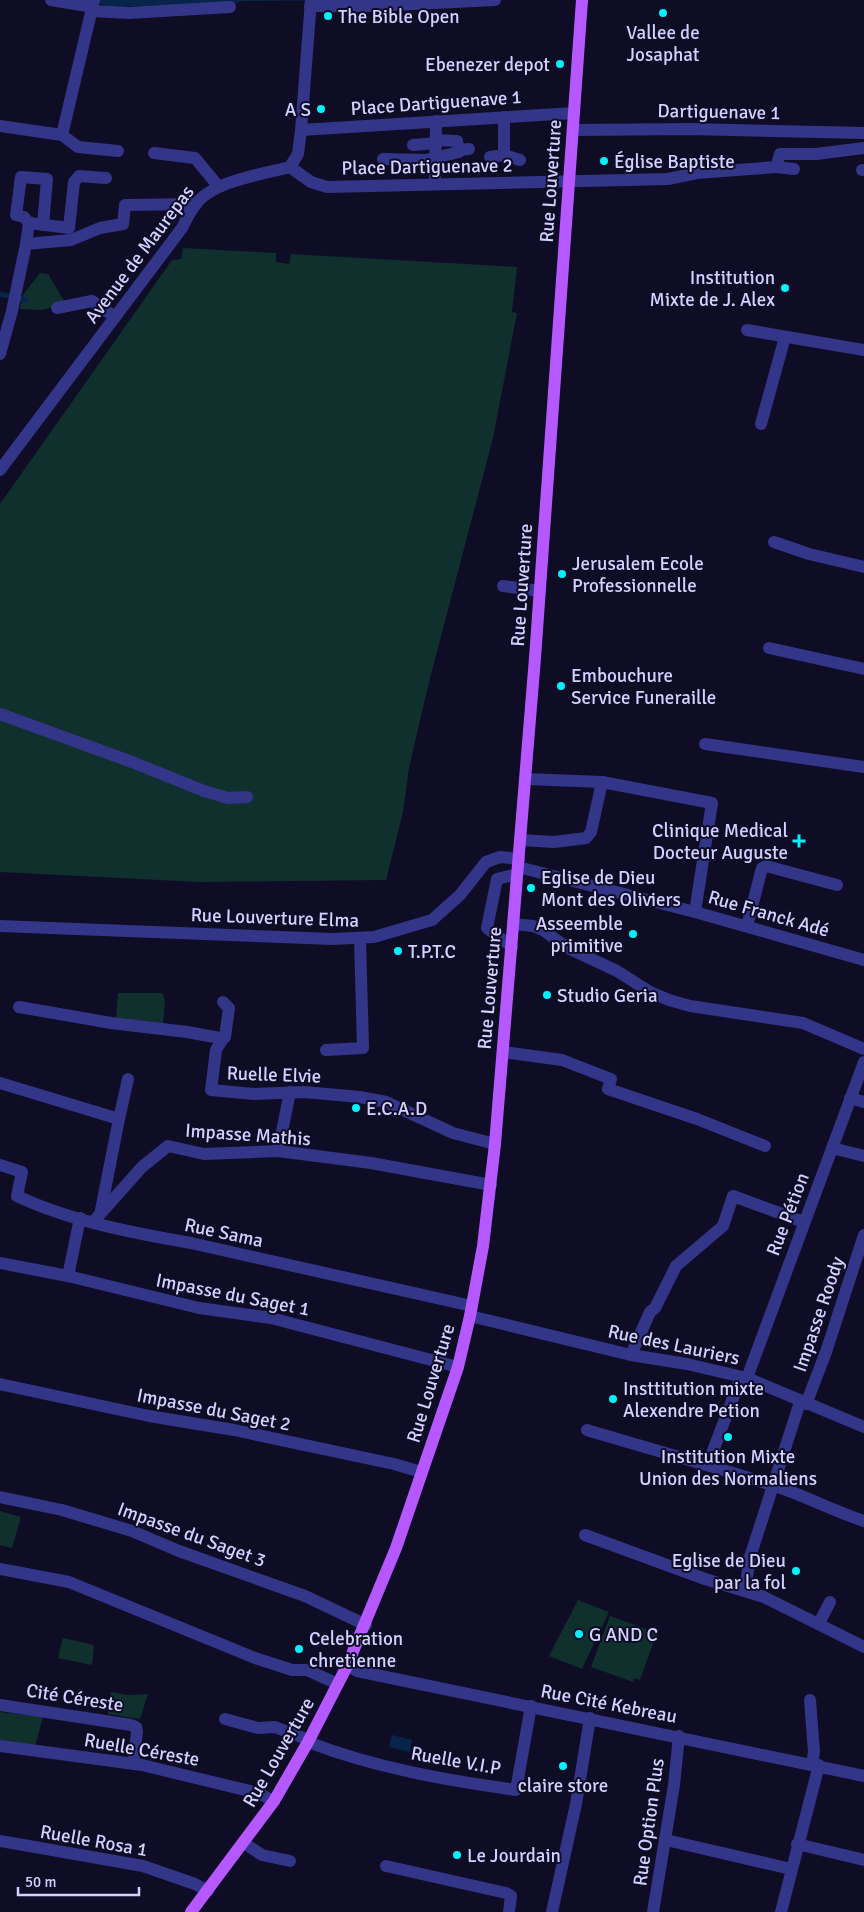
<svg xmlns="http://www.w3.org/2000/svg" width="864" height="1912" font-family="Signika,sans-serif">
  <rect width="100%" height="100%" fill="#0f0c26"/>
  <g fill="#0f302d">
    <polygon points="183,248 276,253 276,262 289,264 291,254 517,267 512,312 517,313 493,438 428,686 409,768 403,812 386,880 199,882 0,872 0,504 172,260 181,259"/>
    <polygon points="40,273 48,274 66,304 41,310 20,309 23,295"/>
    <polygon points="118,993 162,993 165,1000 163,1025 116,1018"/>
    <polygon points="0,1511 21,1517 12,1548 0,1545"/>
    <polygon points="578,1600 609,1612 582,1669 549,1656"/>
    <polygon points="610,1616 657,1633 640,1680 634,1678 633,1682 591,1667"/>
    <polygon points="63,1638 94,1645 92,1665 58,1658"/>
    <polygon points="111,1692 128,1695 148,1694 140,1719 108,1714"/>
    <polygon points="0,1712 43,1717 35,1746 0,1741"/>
  </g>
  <g fill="#07244a">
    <polygon points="69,0 422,0 242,1 237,3 108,7 98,3"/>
    <polygon points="392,1735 412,1740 410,1752 389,1747"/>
  </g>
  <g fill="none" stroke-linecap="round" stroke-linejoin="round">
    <polyline stroke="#07244a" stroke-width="5" points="0,294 26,300"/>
    <g stroke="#333589" stroke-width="12">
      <polyline points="51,0 93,7"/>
      <polyline points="310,6 374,6 495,0"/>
      <polyline points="92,11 129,13 230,7"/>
      <polyline points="0,126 62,135 78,147 118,151"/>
      <polyline points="301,130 574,113"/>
      <polyline points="573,130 691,129 864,133"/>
      <polyline points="62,135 94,0"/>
      <polyline points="436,140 457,141 459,151"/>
      <polyline points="413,145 437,143"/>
      <polyline points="154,153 195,158 219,187"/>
      <polyline points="504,155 520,160"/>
      <polyline points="490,157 504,155 504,117"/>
      <polyline points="383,159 426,160 459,152 459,150 469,149"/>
      <polyline points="290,167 311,182 327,187 668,179 697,173 776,167 780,154 816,154 864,148"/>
      <polyline points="776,167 794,169"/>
      <polyline points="862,170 864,170"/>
      <polyline points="435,184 436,121"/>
      <polyline points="29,223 24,217 16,215 21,177 47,179 43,225"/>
      <polyline points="26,244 29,223 69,228 74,182 79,176 106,178"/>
      <polyline points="57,308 92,301 115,317"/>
      <polyline points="747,330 864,350"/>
      <polyline points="0,354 12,311 26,244 71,240 100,228 123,224 125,205 196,204"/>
      <polyline points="761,424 785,337"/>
      <path d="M0 470 182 228C186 220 190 211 196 204 213 181 263 174 290 167L298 154 301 130 311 0"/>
      <polyline points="774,542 809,554 864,567"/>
      <polyline points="503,586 540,591"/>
      <polyline points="769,648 864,669"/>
      <polyline points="0,714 132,762 204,791 228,798 247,797"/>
      <polyline points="705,744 864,767"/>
      <polyline points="526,779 602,782"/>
      <polyline points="520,840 554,842 586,838 591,832 602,782 712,803 695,912"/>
      <polyline points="518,867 695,912 864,960"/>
      <polyline points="513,924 533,926 543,930 566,947 617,971 650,992 669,1000 690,1006 803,1023 864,1049"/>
      <polyline points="0,926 332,939 374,937 432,920 460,895 486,862 500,857 519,859"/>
      <polyline points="747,926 762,868 766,866 837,885"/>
      <polyline points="512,947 487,928 497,879 517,874"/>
      <polyline points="19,1007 111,1023 187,1032 220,1038 222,1040 216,1050 211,1090 254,1094 304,1092 360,1097 386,1102 453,1133 495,1144"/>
      <polyline points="222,1040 225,1037 229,1008 223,1002"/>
      <polyline points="326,1050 363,1048 360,939"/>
      <polyline points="503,1052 562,1060 611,1079 608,1089 697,1119 765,1146"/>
      <polyline points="0,1083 119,1119 101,1210"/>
      <polyline points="850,1098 864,1102"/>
      <polyline points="119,1119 128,1079"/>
      <polyline points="832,1148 864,1156"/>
      <polyline points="278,1151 290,1092"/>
      <path d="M0 1165 22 1172 17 1196C70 1221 133 1233 191 1243L472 1306"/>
      <polyline points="93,1222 142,1167 168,1146 204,1154 278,1151 371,1163 491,1185"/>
      <polyline points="0,1263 68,1276 199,1308 271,1318 458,1367"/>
      <polyline points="68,1276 80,1218"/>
      <polyline points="470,1316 631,1355 687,1364 747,1378 864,1427"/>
      <polyline points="631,1355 650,1312 655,1308 676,1266 723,1226 733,1196 804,1222"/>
      <polyline points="747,1378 864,1062"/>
      <polyline points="0,1384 149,1416 234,1430 394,1464 421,1472"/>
      <polyline points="806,1404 826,1352 864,1235"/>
      <path d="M587 1430C650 1449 713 1466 775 1486 806 1496 833 1511 864 1521"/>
      <polyline points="708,1464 741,1377"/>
      <polyline points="0,1497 62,1510 132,1531 179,1551 305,1596 366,1625"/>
      <polyline points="585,1535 705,1579 764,1597 864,1647"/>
      <polyline points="0,1569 69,1582 255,1658 292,1670 307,1670 338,1684"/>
      <polyline points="745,1590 750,1557 800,1402"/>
      <polyline points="819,1623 830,1602"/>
      <polyline points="347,1666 357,1671 864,1776"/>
      <polyline points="810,1700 814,1752 812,1764"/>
      <polyline points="0,1705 131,1725 136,1727 137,1732 133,1764"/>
      <polyline points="225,1719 258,1728 275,1727 309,1740"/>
      <path d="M308 1742C375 1768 446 1780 516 1790L531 1706"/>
      <polyline points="0,1746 142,1765 258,1793 274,1801"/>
      <polyline points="666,1840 791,1869"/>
      <polyline points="0,1841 143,1866 195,1884 208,1891"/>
      <polyline points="244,1843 262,1855 290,1861"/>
      <polyline points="797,1844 864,1860"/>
      <polyline points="386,1866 506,1893 511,1896 509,1912"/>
      <polyline points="552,1912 576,1804 590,1718"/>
      <polyline points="653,1912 674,1785 679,1736"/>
      <polyline points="781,1912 819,1765"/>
    </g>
    <polyline stroke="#b658ff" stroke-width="12" points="191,1912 274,1801 308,1742 347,1666 396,1548 458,1367 470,1316 483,1246 495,1144 535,658 582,0"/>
  </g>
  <g fill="#00f3fc" stroke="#0f0c26" stroke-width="2">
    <circle cx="663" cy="13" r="5"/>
    <circle cx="328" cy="16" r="5"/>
    <circle cx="560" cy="64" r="5"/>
    <circle cx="321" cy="109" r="5"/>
    <circle cx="604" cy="161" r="5"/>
    <circle cx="785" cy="288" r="5"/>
    <circle cx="562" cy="574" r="5"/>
    <circle cx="561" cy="686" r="5"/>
    <path d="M796.5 833.5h5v5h5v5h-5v5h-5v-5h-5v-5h5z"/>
    <circle cx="531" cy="888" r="5"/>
    <circle cx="633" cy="934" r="5"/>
    <circle cx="398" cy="951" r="5"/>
    <circle cx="547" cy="995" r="5"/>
    <circle cx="356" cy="1108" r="5"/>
    <circle cx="613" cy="1399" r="5"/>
    <circle cx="728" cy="1437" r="5"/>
    <circle cx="796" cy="1571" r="5"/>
    <circle cx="579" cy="1634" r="5"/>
    <circle cx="299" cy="1649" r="5"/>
    <circle cx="563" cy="1766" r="5"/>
    <circle cx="457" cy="1855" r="5"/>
  </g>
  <g text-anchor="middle" stroke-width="4" stroke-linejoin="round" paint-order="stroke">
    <g font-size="19" fill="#d3d1ff" stroke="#0f0c26" text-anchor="start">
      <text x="338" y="23">The Bible Open</text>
      <text x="663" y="39" text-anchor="middle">Vallee de<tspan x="663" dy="22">Josaphat</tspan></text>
      <text x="550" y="71" text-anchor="end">Ebenezer depot</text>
      <text x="311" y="116" text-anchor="end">A S</text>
      <text x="614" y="168">Église Baptiste</text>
      <text x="775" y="284" text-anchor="end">Institution<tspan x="775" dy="22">Mixte de J. Alex</tspan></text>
      <text x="572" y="570">Jerusalem Ecole<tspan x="572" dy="22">Professionnelle</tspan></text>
      <text x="571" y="682">Embouchure<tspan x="571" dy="22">Service Funeraille</tspan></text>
      <text x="788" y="837" text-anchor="end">Clinique Medical<tspan x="788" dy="22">Docteur Auguste</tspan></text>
      <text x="541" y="884">Eglise de Dieu<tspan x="541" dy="22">Mont des Oliviers</tspan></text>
      <text x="623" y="930" text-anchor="end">Asseemble<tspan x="623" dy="22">primitive</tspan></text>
      <text x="408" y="958">T.P.T.C</text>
      <text x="557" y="1002">Studio Geria</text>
      <text x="366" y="1115">E.C.A.D</text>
      <text x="623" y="1395">Insttitution mixte<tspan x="623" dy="22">Alexendre Petion</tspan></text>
      <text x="728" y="1463" text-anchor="middle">Institution Mixte<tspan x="728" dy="22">Union des Normaliens</tspan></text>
      <text x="786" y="1567" text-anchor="end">Eglise de Dieu<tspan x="786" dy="22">par la fol</tspan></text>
      <text x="589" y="1641">G AND C</text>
      <text x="309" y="1645">Celebration<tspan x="309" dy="22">chretienne</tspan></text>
      <text x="563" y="1792" text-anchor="middle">claire store</text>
      <text x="467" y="1862">Le Jourdain</text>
    </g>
    <g font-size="19" fill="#d3d1ff" stroke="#0f0c26">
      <text transform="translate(436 102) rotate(-4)" y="7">Place Dartiguenave 1</text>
      <text transform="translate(719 111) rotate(1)" y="7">Dartiguenave 1</text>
      <text transform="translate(427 166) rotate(-1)" y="7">Place Dartiguenave 2</text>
      <text transform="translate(550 181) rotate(-86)" y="7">Rue Louverture</text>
      <text transform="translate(139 254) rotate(-53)" y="7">Avenue de Maurepas</text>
      <text transform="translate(521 585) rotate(-86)" y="7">Rue Louverture</text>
      <text transform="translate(769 913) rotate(16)" y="7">Rue Franck Adé</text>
      <text transform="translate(275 917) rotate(2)" y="7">Rue Louverture Elma</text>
      <text transform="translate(489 988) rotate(-85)" y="7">Rue Louverture</text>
      <text transform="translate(274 1074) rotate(2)" y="7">Ruelle Elvie</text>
      <text transform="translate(248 1134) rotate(4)" y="7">Impasse Mathis</text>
      <text transform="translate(787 1214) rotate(-69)" y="7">Rue Pétion</text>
      <text transform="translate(224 1232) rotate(12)" y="7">Rue Sama</text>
      <text transform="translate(233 1294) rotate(11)" y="7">Impasse du Saget 1</text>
      <text transform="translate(818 1314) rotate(-71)" y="7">Impasse Roody</text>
      <text transform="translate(674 1344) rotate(12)" y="7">Rue des Lauriers</text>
      <text transform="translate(430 1383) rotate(-73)" y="7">Rue Louverture</text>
      <text transform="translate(214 1409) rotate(11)" y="7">Impasse du Saget 2</text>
      <text transform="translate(192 1534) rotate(20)" y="7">Impasse du Saget 3</text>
      <text transform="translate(75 1697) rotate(9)" y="7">Cité Céreste</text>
      <text transform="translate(609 1703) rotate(11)" y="7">Rue Cité Kebreau</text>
      <text transform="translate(142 1749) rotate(10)" y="7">Ruelle Céreste</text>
      <text transform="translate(278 1752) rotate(-60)" y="7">Rue Louverture</text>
      <text transform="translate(456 1760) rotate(10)" y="7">Ruelle V.I.P</text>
      <text transform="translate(648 1822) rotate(-82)" y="7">Rue Option Plus</text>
      <text transform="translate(94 1840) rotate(10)" y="7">Ruelle Rosa 1</text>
    </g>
  </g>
  <path d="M18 1887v8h121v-8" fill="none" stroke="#d3d1ff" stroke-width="2.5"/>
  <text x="25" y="1887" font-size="15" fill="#d3d1ff" stroke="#0f0c26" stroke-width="4" paint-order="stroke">50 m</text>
</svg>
